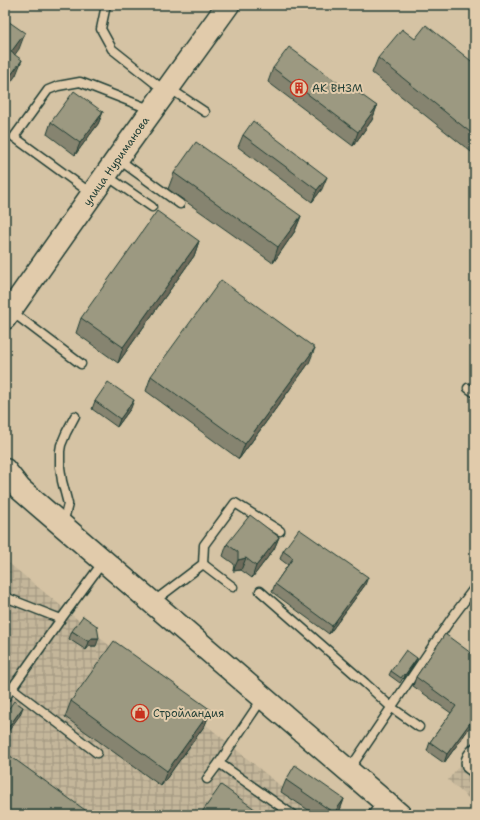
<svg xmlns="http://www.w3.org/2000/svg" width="480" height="820" font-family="'Shantell Sans',sans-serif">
  <defs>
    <pattern id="industrial-grid" width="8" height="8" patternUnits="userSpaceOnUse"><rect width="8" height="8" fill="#c4b69a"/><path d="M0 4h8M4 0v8" fill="none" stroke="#9f957e"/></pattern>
  </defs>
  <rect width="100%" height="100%" fill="#d5c3a4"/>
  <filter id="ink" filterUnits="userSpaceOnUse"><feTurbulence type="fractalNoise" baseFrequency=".025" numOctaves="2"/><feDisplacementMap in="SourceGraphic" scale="8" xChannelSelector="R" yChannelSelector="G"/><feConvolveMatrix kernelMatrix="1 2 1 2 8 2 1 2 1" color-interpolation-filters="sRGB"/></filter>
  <g filter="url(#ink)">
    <g fill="url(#industrial-grid)">
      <polygon points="5,560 316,815 5,815"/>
      <polygon points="475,745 475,804 448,780"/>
    </g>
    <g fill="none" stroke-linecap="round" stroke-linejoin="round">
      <defs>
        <g id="lane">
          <polyline points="106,5 101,29 112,49 165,91"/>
          <polyline points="169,88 205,112"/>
          <polyline points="118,159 180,204"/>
          <polyline points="107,176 152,207"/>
          <polyline points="92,194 14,137 48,90 58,86 80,82 152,110"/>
          <polyline points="11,311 81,364"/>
          <polyline points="468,388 475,393"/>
          <polyline points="63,524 68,504 62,481 60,467 60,451 61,445 66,433 75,416"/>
          <polyline points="203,564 233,587"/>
          <polyline points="260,591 365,683 391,707 419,727"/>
          <polyline points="5,597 61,619"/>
          <polyline points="153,602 203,564 204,545 235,503 280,531"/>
          <polyline points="12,688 97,753"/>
          <polyline points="5,698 61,619 103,562"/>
          <path d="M475 747C469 752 463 759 467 768 469 770 473 772 475 774"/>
          <polyline points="219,763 293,815"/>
          <polyline points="349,770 451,619 475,587"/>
          <polyline points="207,779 219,763 262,699"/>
          <polyline points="372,815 383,801"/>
        </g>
        <polyline id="secondary" points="5,318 117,159 228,5"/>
        <polyline id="primary" points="5,470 20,489 49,514 400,815"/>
      </defs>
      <use href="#lane" stroke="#1f3d34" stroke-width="11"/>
      <use href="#secondary" stroke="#1f3d34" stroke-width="25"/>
      <use href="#primary" stroke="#1f3d34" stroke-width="25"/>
      <use href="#lane" stroke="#e1cbab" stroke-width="8"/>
      <use href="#secondary" stroke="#e1cbab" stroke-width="22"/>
      <use href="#primary" stroke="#e1cbab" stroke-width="22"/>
    </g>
    <g fill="#86846f" stroke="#1f3d34">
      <polygon points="415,39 475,64 475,155 372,73 378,58"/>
      <polygon points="273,68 349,91 377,106 372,120 353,146 268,82"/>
      <polygon points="103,112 98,124 75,155 47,134 51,122"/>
      <polygon points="243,135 322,189 312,202 238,147"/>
      <polygon points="174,173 301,216 295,231 273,263 168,189"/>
      <polygon points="199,241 194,256 118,363 76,333 81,318"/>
      <polygon points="309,363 239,459 146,391 151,376"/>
      <polygon points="95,401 131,408 117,427 92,409"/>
      <polygon points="279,537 274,549 252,578 241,570 233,571 234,564 223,556 227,544"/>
      <polygon points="283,551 365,585 329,634 272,592 275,584 288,565 280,559"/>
      <polygon points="72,631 96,646 89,646 86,650 69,639"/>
      <polygon points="445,634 475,720 444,763 427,751 430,742 451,713 413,686 416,677"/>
      <polygon points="417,658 415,662 404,679 403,678 400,683 389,675 391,671"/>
      <polygon points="71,701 211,710 205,725 161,786 65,717"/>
      <polygon points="286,780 344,799 340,810 336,815 316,815 281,792"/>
    </g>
    <g fill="#6d6b5a" stroke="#1f3d34">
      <polygon points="25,33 19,49 6,67 11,52"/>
      <polygon points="22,60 16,75 5,91 5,83"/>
      <polygon points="377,106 372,120 353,146 358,132"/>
      <polygon points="103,112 98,124 75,155 80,143"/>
      <polygon points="327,177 322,189 312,202 317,190"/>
      <polygon points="301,216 295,231 273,263 278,247"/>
      <polygon points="199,241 194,256 118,363 123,347"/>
      <polygon points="315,348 309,363 239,459 245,444"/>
      <polygon points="134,400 131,408 117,427 120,419"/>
      <polygon points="279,537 274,549 252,578 256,566"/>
      <polygon points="246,558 241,570 233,571 238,560"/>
      <polygon points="368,577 365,585 329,634 332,626"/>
      <polygon points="92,638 99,638 96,646 89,646 86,650 89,642"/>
      <polygon points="417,658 415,662 404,679 405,675"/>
      <polygon points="23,707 20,715 5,736 5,732"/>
      <polygon points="211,710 205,725 161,786 167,771"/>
      <polygon points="475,716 475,720 444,763 447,754"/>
      <polygon points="344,799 340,810 336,815 334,815 334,813"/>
    </g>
    <g fill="#9c9981" stroke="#1f3d34">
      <polygon points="5,19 25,33 11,52 22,60 5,83"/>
      <polygon points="426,25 475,64 475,136 378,58 402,29 415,39"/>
      <polygon points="289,47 349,91 352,88 377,106 358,132 273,68"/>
      <polygon points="74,91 103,112 80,143 51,122"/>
      <polygon points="253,121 327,177 317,190 243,135"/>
      <polygon points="196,142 301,216 278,247 174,173"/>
      <polygon points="157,211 199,241 123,347 81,318"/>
      <polygon points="221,280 315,348 245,444 151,376"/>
      <polygon points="108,382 134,400 120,419 95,401"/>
      <polygon points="250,515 279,537 256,566 246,558 238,560 238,552 227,544"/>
      <polygon points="299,529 368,577 332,626 275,584 293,558 283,551"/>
      <polygon points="83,616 97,626 99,638 92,638 89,642 72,631"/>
      <polygon points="445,634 475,656 475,716 447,754 430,742 456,706 416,677"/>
      <polygon points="114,641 211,710 167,771 71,701"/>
      <polygon points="406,650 417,658 405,675 404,674 401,678 391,671"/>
      <polygon points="14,701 23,707 5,732 5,714"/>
      <polygon points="6,753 92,815 7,815 5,814 5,754"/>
      <polygon points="295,765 344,799 334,813 286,780"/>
      <polygon points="221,785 263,815 200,815"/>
    </g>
  </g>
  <defs>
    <symbol id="building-ring" viewBox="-11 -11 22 22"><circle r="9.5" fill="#e1cbab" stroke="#c8321e" stroke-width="1.5"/><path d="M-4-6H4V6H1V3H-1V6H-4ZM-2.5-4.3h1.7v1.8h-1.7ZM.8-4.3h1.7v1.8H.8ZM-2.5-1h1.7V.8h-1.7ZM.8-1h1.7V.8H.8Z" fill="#c8321e"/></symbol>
    <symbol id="shop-ring" viewBox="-11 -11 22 22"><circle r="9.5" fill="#e1cbab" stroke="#c8321e" stroke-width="1.5"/><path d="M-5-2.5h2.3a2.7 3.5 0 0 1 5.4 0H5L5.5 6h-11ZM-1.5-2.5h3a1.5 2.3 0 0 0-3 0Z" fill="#c8321e"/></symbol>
  </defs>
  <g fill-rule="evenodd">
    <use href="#building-ring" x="289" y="78" width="20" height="20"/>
    <use href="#shop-ring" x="130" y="703" width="20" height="20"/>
  </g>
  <g text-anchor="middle" stroke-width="4" stroke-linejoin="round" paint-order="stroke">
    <g font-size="11" fill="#1f3d34" stroke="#e1cbab" text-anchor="start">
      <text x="312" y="92">АК ВНЗМ</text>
      <text x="153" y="717">Стройландия</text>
    </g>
    <g font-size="11" fill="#1f3d34" stroke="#e1cbab">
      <text transform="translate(116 161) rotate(-55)" y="4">улица Нуриманова</text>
    </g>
  </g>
  <rect width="480" height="820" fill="none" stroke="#e1cbab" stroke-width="20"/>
  <rect x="10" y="10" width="460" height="800" fill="none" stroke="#1f3d34" stroke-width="1.5" filter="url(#ink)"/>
</svg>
